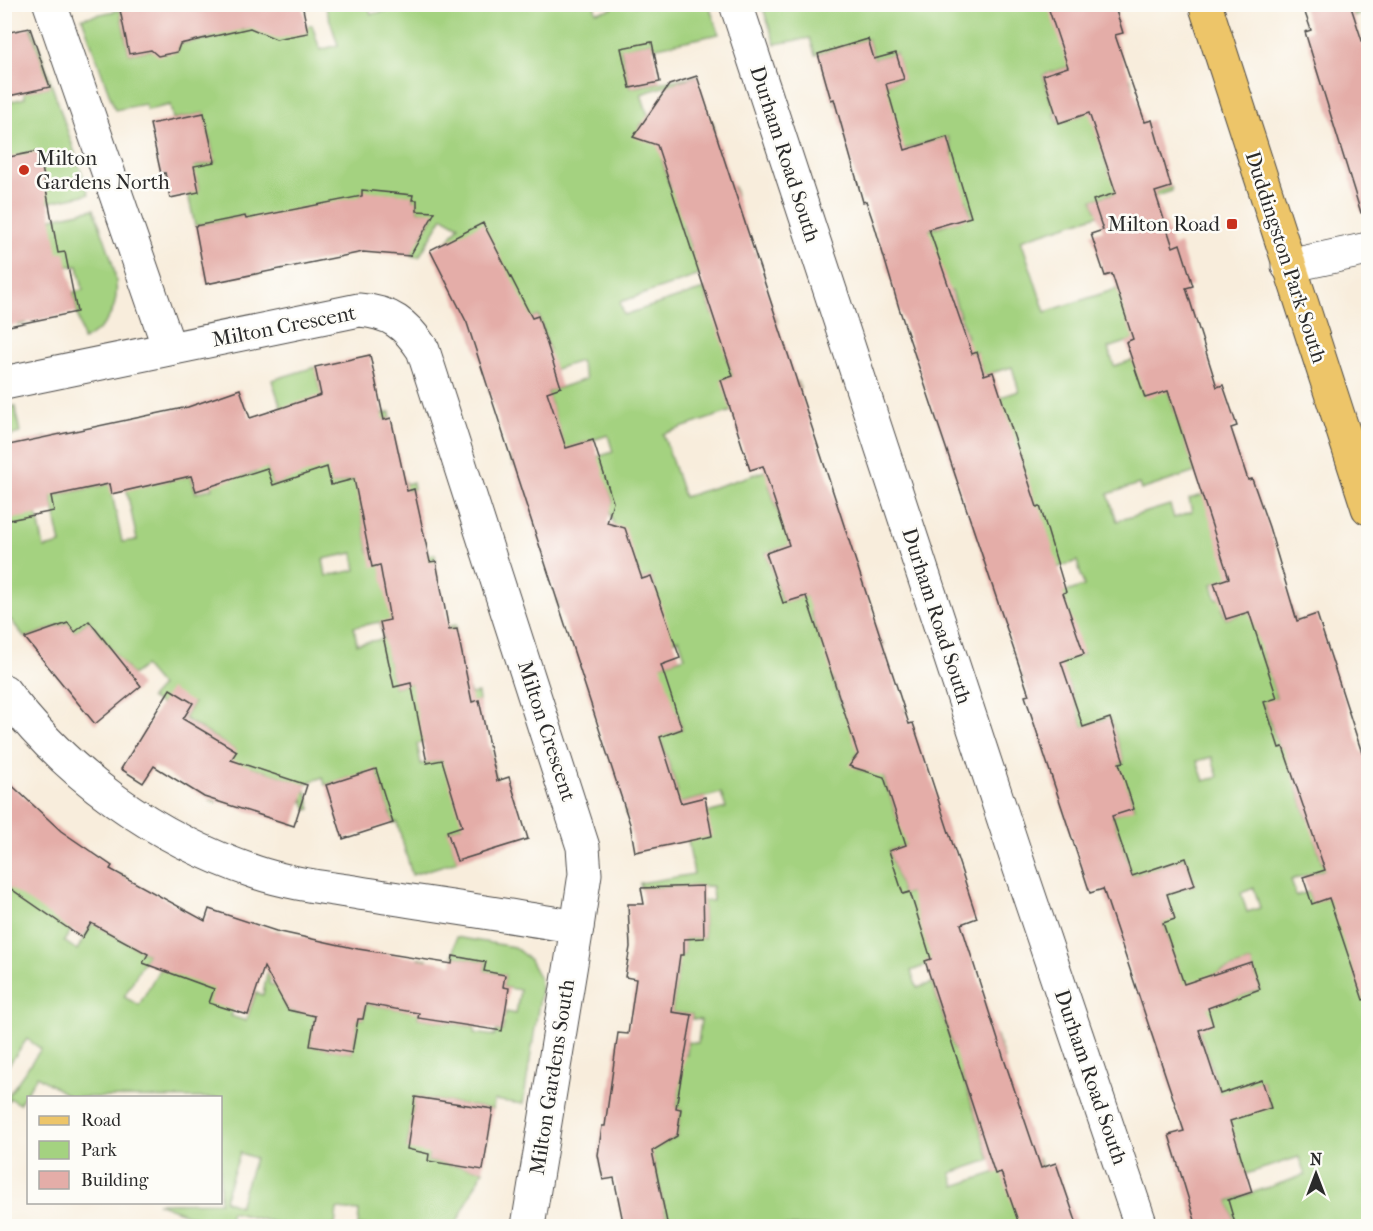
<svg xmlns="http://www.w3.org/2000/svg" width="1373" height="1231" font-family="'IM FELL French Canon',serif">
  <rect width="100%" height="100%" fill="#fdfcf7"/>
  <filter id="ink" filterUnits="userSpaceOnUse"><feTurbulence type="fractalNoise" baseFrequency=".0167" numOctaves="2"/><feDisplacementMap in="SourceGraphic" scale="12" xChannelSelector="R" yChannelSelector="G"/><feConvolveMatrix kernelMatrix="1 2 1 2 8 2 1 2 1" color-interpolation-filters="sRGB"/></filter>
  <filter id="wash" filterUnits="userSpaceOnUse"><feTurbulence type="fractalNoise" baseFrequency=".008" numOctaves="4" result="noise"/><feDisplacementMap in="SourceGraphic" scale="24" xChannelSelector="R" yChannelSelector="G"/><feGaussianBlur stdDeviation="1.35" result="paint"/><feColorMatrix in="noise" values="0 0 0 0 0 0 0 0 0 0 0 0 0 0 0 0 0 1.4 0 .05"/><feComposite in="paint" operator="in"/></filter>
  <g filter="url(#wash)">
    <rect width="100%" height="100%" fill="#f8eddc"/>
    <g fill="#a4d280" stroke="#687e56" stroke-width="1.5" fill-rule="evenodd">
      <path d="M401 4H594L596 12 612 9V5H709L719 34 653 48 651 42 621 49 630 88 697 76 641 94 650 121 642 123 639 129 649 142 713 122 715 130 689 139 692 149 662 160 670 187 678 185 685 204 734 187 736 195 710 204 713 216 683 225 692 252 706 269 755 253 756 256 620 302 624 315 704 289 712 315 720 312 728 333 776 317 778 323 751 332 755 346 726 356 733 376 722 380 730 405 798 382 800 388 663 434 684 497 793 462 797 476 769 485 778 513 808 539 766 553 783 603 861 578 839 587 811 612 820 641 827 639 834 659 883 643 884 646 858 655 862 669 833 679 842 707 849 705 855 724 904 708 906 712 872 724 854 760 857 769 864 771 880 766 899 823 921 840 889 851 903 894 920 889C918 926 919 927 942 956L926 961 927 965 911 971 917 988 932 983 954 1049 997 1036 1004 1059 962 1074 990 1160 951 1173 955 1186 1039 1158 1042 1168 1020 1226H668L652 1153 600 1164V1142L653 1150 677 1136 681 1109 676 1108 681 1075 666 1053 687 1055 688 1042 698 1043 701 1020 692 1019V1015L672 1012 678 968 630 958 684 955V939L704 938 703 901H713L712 886 641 888 640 883 694 874 688 841 707 813 726 808 721 793 627 816 625 810 678 792 662 743 652 739 682 729 677 713 637 672 685 657 679 639 632 654 616 603 656 590 651 576 559 607 556 600 609 582 614 525 609 509 613 501 605 481 572 465 613 452 608 435 513 466 510 458 563 441 547 392 586 379 580 361 488 391 540 373 549 350 539 316 499 328 443 247 459 226 443 217 419 257 412 256 414 238 420 239 435 213 417 211V201L412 200 413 196 362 191 359 226 257 274 245 216 195 226 188 194 199 191 196 178 167 184 165 173 215 162 204 113 173 119 170 105 147 110 145 104 115 110 82 18 120 10 129 54 151 50 177 52 180 44 211 38 205 5H237L242 30 268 25 302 28 312 25 320 50 338 45 325 5H368L371 14 401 8Z"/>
      <path d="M762 5H1059L1086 61 1043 75 1052 104 1130 78 1133 88 1104 157 1109 172 1128 189 1093 200 1096 210 1171 187 1172 191 1021 240 1045 312 1141 281 1151 334 1108 348 1114 366 1188 342 1168 391 1195 472 1141 490 1139 484 1108 494 1117 521 1170 505 1174 518 1192 512 1189 499 1226 487 1236 576 1212 584 1216 599 1234 594 1237 604 1222 609 1226 619 1263 607 1295 614 1297 621 1269 630 1262 652 1277 698 1264 703 1279 748 1314 737 1297 788 1308 820 1329 814 1315 840 1323 865 1332 867 1291 880 1296 896 1308 892 1312 903 1341 894 1356 978 1368 974V1226H1236L1228 1201 1305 1175 1299 1157 1246 1174 1228 1117 1271 1108 1262 1080 1221 1096 1199 1029 1206 1003 1232 999 1260 989 1251 962 1222 971 1185 989 1163 923 1166 894 1195 885 1186 858 1132 876 1112 816 1134 808 1127 788 1097 770 1124 762 1110 718 1083 727 1068 683 1053 687 1047 671 1023 679 1022 674 1084 654 1051 597 1084 586 1077 561 1050 570 1030 509 937 418 1019 391 1012 367 984 375 976 352 945 363 915 354 967 337 952 291 900 307 929 230 971 216 966 200 940 208 909 168 953 155 948 137 905 149 856 99 835 105 834 99 903 79 896 53 874 59 868 39 815 55 810 38 775 44ZM1080 105 1083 115 1058 123 1054 113ZM1212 757 1218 777 1204 781 1197 761ZM1254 888 1260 908 1247 912 1241 893Z"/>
      <polygon points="1350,5 1368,5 1368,11 1354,16"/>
      <path d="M32 27 89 194 16 209 20 225 94 209C109 255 141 310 83 340L73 292 83 290 78 266H14L26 323 19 325 13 299 5 301 4 103 25 98 24 92 49 87 30 28Z"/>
      <path d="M315 367 327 419 381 407 383 414 390 412 391 418 334 431 331 485 378 474 404 480 406 484 413 482 414 489 359 501 369 552 425 541 428 555 435 554 436 561 382 571 438 628 456 625 457 629 402 640 388 657 394 687 411 683 469 690 471 694 478 693 479 701 426 712 432 740 417 744 421 764 490 750 497 781 462 826 448 831 457 861 412 875 397 822 393 823 376 770 325 785 323 777 304 784 311 809 307 810 303 799 301 803 288 798 294 781 252 767 225 785 215 803 207 798 236 751 184 718 193 703 161 705 150 698 161 686 144 666 132 675 89 621 75 632 67 623 25 638 11 620 5 622 4 521 34 500 44 548 61 544 39 439 46 437 57 495 110 484 122 542 137 540 113 423 134 488 186 477 188 467 196 493 213 488 186 408 236 472 243 476 256 472 258 464 257 439 273 485 289 479 290 435 272 380ZM353 553 356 570 326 576 323 559ZM380 622 383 639 357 644 354 627Z"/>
      <polygon points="15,406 20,433 5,437 5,408"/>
      <path d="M29 867 78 919 64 941 77 950 121 874 127 878 99 927 148 954 124 997 139 1005 164 961 238 996 231 1016 246 1021 256 993 263 995 275 931 280 932 269 984 287 988 284 1003 288 1011 300 1013 318 994 311 1046 352 1053 358 1019H363L366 1004 409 1011 418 958 427 959 418 1018 475 1027 474 1033 495 1036 496 1031H502L504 1023 498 1022 499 1016 505 1017 506 1012 516 1014 520 990 503 987 505 975 484 971 486 962 453 956 456 937 514 947 530 960 539 977 541 990 523 1104 494 1100 493 1109 415 1097 407 1148 429 1152 428 1161 483 1170 455 1226H358L359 1211 337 1209 335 1226H290L231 1212 227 1226H219L157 1203 220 1202V1098L70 1097 37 1076 19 1104 10 1098 5 1106V1100L41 1049 27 1039 5 1070V890L7 891ZM240 1153 255 1158 239 1206 224 1200Z"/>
    </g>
    <g id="blocks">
      <g fill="#e4ada8">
        <polygon points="145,4 302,4 308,33 276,39 250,28 180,44 177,52 158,56 151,50 129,54 120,10"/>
        <polygon points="1047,4 1114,4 1123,33 1115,35 1145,122 1152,120 1171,187 1155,192 1173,247 1180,244 1187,266 1193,286 1186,288 1217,387 1223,385 1237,426 1231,428 1248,480 1252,479 1269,527 1297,621 1317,614 1362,753 1368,751 1368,999 1363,1000 1329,898 1312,904 1303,877 1325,870 1283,747 1279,748 1264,702 1277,698 1249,612 1226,619 1214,583 1229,578 1168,391 1145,398 1126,342 1133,339 1112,274 1105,276 1091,234 1103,230 1093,200 1116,193 1089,113 1059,123 1043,75 1068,67"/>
        <polygon points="1302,4 1350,4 1368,59 1368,212 1361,213 1305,32 1311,30"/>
        <polygon points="30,28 50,87 4,97 4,33"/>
        <polygon points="868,39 874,59 896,53 904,79 886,84 905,150 947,137 971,217 929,229 972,354 977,352 984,375 993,372 1037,507 1040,506 1066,592 1063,593 1084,654 1061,662 1083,727 1110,718 1124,762 1119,763 1134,809 1112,816 1132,876 1186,858 1195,885 1167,894 1175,919 1163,923 1184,984 1251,962 1260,989 1208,1008 1213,1025 1199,1030 1220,1094 1262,1080 1271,1108 1230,1121 1252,1192 1228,1200 1236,1227 1197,1227 1169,1135 1184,1131 1162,1065 1103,889 1090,893 1025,696 1029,695 899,308 875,227 866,201 863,202 834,99 831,100 818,54"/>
        <polygon points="652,42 660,82 630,88 621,48"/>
        <polygon points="697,76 909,724 913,723 977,918 961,924 1005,1062 1041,1168 1056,1163 1078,1227 1020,1227 1001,1172 995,1174 925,961 931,959 910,892 903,894 889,851 906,845 884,777 849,766 858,754 806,596 783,603 766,553 789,545 763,466 750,470 721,380 733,376 657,145 633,137 669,85"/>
        <polygon points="204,113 215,162 194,166 199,192 170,198 165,173 161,174 150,124"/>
        <polygon points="39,151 58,253 65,252 77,312 4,327 4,158"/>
        <polygon points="362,190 413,195 412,200 417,200 417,211 435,212 410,256 363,252 206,284 195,226 245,216 246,219 362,196"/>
        <polygon points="483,223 532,318 538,316 561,387 547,392 566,448 593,440 613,502 607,523 625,528 642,579 651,576 680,658 661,665 682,729 660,737 681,803 705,797 712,836 635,852 630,824 467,323 430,250"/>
        <polygon points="370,355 384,420 391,418 407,491 414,489 430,562 436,561 449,630 457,629 472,702 479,700 497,781 509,777 528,839 457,861 447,831 462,826 442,760 427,763 411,683 394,687 380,622 390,620 380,565 372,567 354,479 331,485 327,467 273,485 267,468 196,491 191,476 111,494 109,484 51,496 54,511 4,521 4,446 188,407 240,389 250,418 321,395 315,367"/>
        <polygon points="89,621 141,686 95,724 25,638 68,623 75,632"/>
        <polygon points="170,689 193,703 183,719 237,751 231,760 307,785 294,826 204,797 154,766 143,783 121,769"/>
        <polygon points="376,769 393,823 343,839 326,785"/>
        <polygon points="4,778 61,831 112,866 110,869 205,921 209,909 276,931 358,949 452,964 453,956 486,962 484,971 505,975 503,987 509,988 502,1031 418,1018 419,1013 366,1004 363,1019 358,1019 352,1053 310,1046 315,1016 288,1010 264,967 248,1015 209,1003 214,989 143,963 148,954 91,923 82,938 4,884"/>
        <polygon points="703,886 704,938 684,939 684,955 680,955 672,1012 692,1015 676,1108 681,1109 677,1136 652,1151 668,1227 624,1227 614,1178 603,1180 598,1155 602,1126 605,1126 618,1033 628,1034 636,979 625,977 630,947 628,904 644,904 641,888"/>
        <polygon points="415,1097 493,1109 483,1170 428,1161 429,1154 407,1149"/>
      </g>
    </g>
  </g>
  <g filter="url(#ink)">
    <use href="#blocks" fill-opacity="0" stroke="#4a4846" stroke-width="1.5"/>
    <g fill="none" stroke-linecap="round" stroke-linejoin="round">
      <defs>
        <g id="street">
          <polyline points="50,4 169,348"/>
          <polyline points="736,4 1020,869 1141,1226"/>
          <polyline points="1288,266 1368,249"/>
          <path d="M4 383 359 310C390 312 406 324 423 350L583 847 585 874 577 927 528 1226"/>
          <path d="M4 691C67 776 155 838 255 872 290 884 329 888 366 894 437 905 507 915 577 927"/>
        </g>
        <polyline id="primary" points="1205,4 1368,508"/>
      </defs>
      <use href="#street" stroke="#4a4846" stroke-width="35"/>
      <use href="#primary" stroke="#4a4846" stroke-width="35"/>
      <use href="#street" stroke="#fff" stroke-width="33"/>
      <use href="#primary" stroke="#edc569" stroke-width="33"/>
    </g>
  </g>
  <g fill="#c8321e" stroke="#fdfcf7" stroke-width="2">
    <circle cx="24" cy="170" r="6"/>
    <rect x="1226" y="218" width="12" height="12" rx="3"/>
  </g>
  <g text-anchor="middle" stroke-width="5" stroke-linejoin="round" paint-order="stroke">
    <g font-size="21" fill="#2b2b2b" stroke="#fdfcf7">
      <text transform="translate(785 154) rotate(72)" y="7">Durham Road South</text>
      <text transform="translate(1286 257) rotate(72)" y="7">Duddingston Park South</text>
      <text transform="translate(284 326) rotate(-11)" y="7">Milton Crescent</text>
      <text transform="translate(937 616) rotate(72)" y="7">Durham Road South</text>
      <text transform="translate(547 731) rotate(72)" y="7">Milton Crescent</text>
      <text transform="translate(552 1077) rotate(-81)" y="7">Milton Gardens South</text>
      <text transform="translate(1091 1077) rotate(71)" y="7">Durham Road South</text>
    </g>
    <g font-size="21" fill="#2b2b2b" stroke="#fdfcf7" text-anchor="start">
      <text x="36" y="165">Milton<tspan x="36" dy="24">Gardens North</tspan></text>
      <text x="1220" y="231" text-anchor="end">Milton Road</text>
    </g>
  </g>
  <rect width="1373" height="1231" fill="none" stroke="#fdfcf7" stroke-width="24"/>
  <rect x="27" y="1096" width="195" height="108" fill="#fdfcf7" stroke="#a9a8a5" stroke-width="1.5"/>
  <rect x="39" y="1116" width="30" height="9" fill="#edc569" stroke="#a9a8a5" stroke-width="1.5"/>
  <text x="81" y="1126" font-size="18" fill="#2b2b2b">Road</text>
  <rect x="39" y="1141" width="30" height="18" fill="#a4d280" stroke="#a9a8a5" stroke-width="1.5"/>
  <text x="81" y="1156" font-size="18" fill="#2b2b2b">Park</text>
  <rect x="39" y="1171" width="30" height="18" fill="#e4ada8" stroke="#a9a8a5" stroke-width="1.5"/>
  <text x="81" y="1186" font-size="18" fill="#2b2b2b">Building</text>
  <g transform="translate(1316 1174)" stroke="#fdfcf7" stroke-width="4.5" paint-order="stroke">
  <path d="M0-4.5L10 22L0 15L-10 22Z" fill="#2b2b2b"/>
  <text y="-9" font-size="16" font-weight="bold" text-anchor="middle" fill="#2b2b2b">N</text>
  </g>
</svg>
